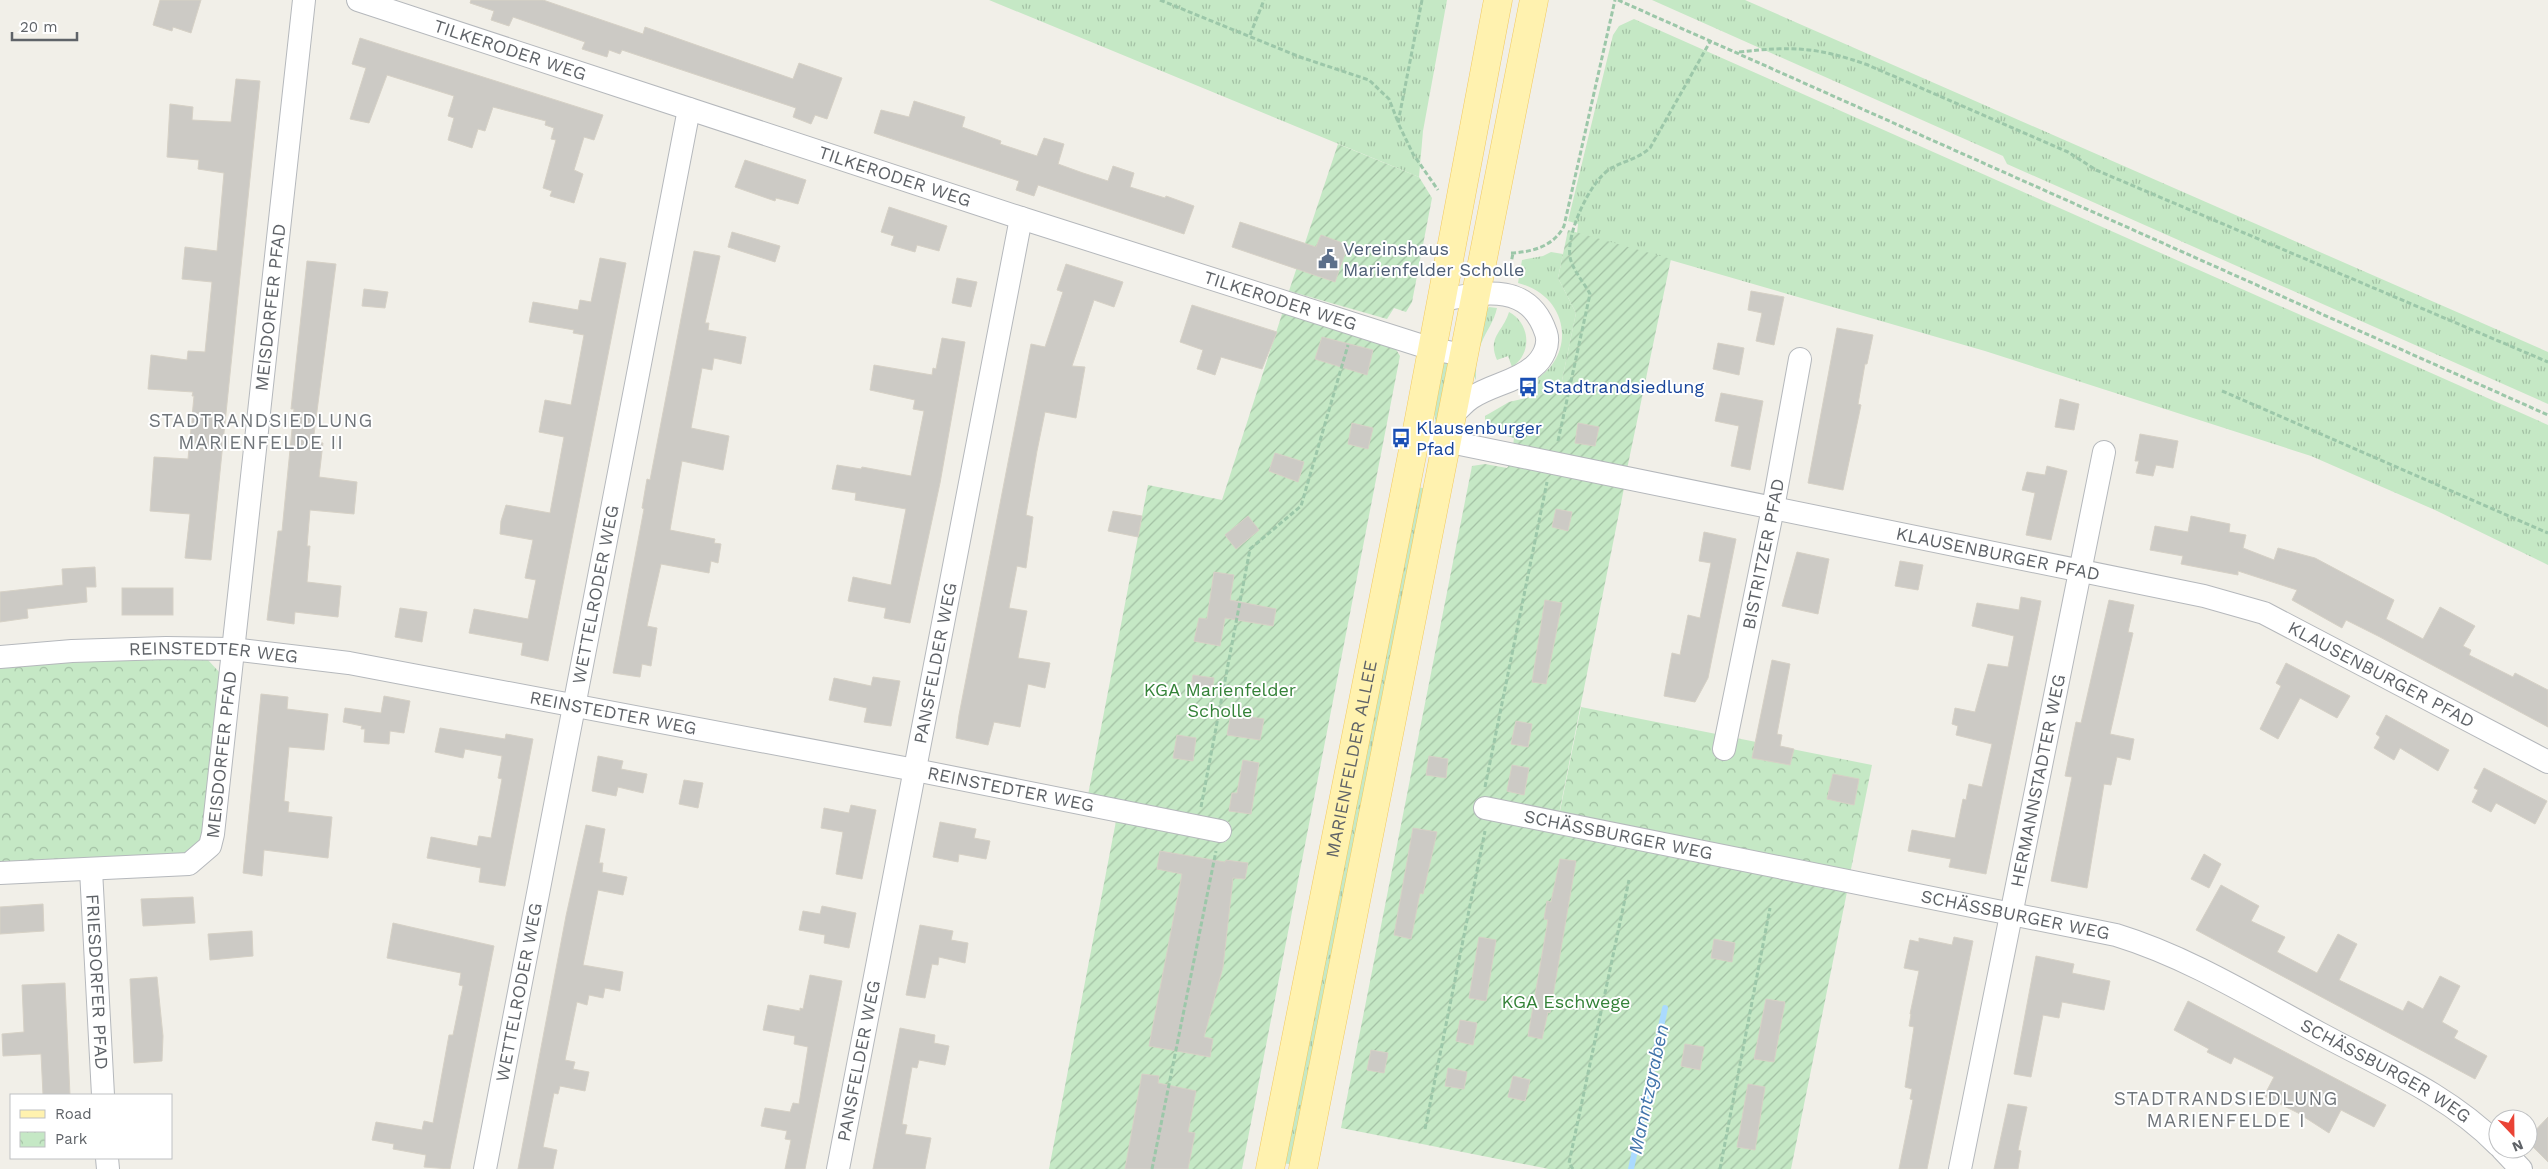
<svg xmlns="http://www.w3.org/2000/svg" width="2548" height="1169" font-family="'Work Sans',sans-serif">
  <defs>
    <pattern id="grass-tufts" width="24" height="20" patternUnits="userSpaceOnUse" patternTransform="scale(1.25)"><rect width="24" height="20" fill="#c5e8c5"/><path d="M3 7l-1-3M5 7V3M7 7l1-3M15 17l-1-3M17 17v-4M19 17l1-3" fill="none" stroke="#a3c0a4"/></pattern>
    <pattern id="park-crowns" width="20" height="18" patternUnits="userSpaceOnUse" patternTransform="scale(1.25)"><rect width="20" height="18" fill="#c5e8c5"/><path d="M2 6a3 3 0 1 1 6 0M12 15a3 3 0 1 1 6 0" fill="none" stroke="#a3c0a4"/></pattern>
    <pattern id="garden-furrows" width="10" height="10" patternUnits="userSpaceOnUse" patternTransform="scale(1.25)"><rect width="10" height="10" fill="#c5e8c5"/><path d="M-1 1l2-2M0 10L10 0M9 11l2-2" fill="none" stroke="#a3c0a4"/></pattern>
  </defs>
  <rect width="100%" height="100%" fill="#f1efe8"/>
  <g fill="url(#grass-tufts)">
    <polygon points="989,0 1447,0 1423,131 1419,177"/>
    <polygon points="1652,0 1745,0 2548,352 2548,404 2007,164 2003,156"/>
    <polygon points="1634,19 2548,425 2548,565 2435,510 2311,456 1985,351 1577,233 1578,224 1568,221 1613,35 1619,26"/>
    <path d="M1551 252 1563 254 1558 278 1576 313 1560 390 1535 396 1529 383C1578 360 1571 296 1518 283L1522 260 1543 256Z"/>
    <path d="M1489 307 1497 308C1494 322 1486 331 1481 344 1476 355 1476 368 1476 380L1473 374 1486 310Z"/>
    <path d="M1509 312C1530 323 1533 353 1512 367L1508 356 1497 360C1487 337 1503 332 1509 312Z"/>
    <polygon points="1443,362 1448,363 1436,425 1434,412"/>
    <polygon points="1417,487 1428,489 1294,1165 1283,1163"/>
  </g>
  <g fill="url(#park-crowns)">
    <polygon points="143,657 208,660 221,674 203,838 182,855 0,865 0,667"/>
    <polygon points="1581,707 1872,765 1850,874 1559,816"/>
  </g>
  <g fill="url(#garden-furrows)">
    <polygon points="1338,144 1419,177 1432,198 1412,302 1406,312 1394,308 1387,319 1289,291"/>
    <polygon points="1568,230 1671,259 1627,469 1513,446 1514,438 1485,430 1485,416 1509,402 1560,390 1576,313 1558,278"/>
    <polygon points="1283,311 1394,346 1400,356 1242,1169 1049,1169 1116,821 1226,842 1229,822 1088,795 1148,485 1222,500"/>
    <polygon points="1485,464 1507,468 1509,465 1624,488 1556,829 1848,887 1791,1169 1549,1169 1341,1128 1472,466"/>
  </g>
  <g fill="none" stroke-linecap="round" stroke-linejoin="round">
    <polyline stroke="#aadaff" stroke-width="6" points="1631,1169 1665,1008"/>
  </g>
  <g fill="#cccac5" stroke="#d6d1c6">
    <polygon points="160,0 201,0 191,33 173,27 172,31 153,25"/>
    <polygon points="471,0 543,0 643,34 645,27 793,79 799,63 842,78 827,119 815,115 811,124 793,117 796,108 622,50 620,54 609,50 607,57 582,49 585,42 513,17 509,26 491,20 494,11 470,3"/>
    <polygon points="360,38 603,115 594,140 584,137 574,170 583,174 574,203 550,196 552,191 543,188 556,140 551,139 554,128 545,125 546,121 493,107 485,131 478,129 472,148 448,140 454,118 448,116 454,96 387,75 369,123 350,119 366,68 352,64"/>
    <polygon points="236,79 260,81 211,560 185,558 190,514 150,511 154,457 188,459 194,396 192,396 193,392 148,389 151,355 187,360 188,351 205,352 212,282 182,279 185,247 217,251 224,173 198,169 199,160 167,157 170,104 193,107 192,120 231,122"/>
    <polygon points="914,101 965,117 962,127 1001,141 1000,144 1037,156 1044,138 1064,144 1058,164 1083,173 1108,181 1113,166 1134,173 1130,187 1165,198 1166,196 1194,206 1184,234 1038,185 1034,196 1016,190 1019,181 874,133 881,110 909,117"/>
    <polygon points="745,160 806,180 798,204 776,198 775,201 735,187"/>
    <polygon points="889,207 947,226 939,251 917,245 915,252 891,245 894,236 881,232"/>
    <polygon points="1240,222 1316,247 1321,235 1348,245 1335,282 1232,247"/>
    <polygon points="732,232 780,246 775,262 728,247"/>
    <polygon points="694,251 720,256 705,323 709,323 708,330 746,337 741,364 714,358 712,370 702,368 691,428 729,436 723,470 682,461 670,530 715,539 714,543 721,544 718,563 711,561 709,573 661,564 647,626 657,628 651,666 642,664 640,677 613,673 644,509 642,508 647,479 650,480"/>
    <polygon points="600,258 626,263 548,661 521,655 523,643 469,633 474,609 528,619 536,580 525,578 533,540 500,534 501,521 506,505 550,513 564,437 539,432 545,400 571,405 584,335 573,333 574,330 529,322 533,302 578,310 580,300 591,302"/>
    <polygon points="307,261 336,264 313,442 323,443 319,477 357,482 354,514 310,510 307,546 310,546 307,582 341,586 338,617 295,612 294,624 267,620 278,531 282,531 294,409 291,409"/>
    <polygon points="1066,264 1123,282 1114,307 1094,300 1072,366 1085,367 1076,418 1045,412 1037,451 1026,515 1033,517 1026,568 1017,566 1009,608 1027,611 1018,658 1050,663 1045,688 1028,684 1020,727 994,722 988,745 956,738 959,715 1031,344 1045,347 1063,292 1057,290"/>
    <polygon points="957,278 977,282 971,307 952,303"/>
    <polygon points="364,289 388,292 385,308 362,306"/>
    <polygon points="1751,291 1784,297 1774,345 1756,341 1762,313 1748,310"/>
    <polygon points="1192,305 1277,332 1262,369 1221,357 1215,375 1197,369 1203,350 1180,342"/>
    <polygon points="1837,328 1873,335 1867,364 1865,364 1858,404 1861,405 1843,490 1808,483"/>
    <polygon points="1322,337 1373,350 1367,375 1315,359"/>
    <polygon points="942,338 965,342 940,483 910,623 884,618 886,608 848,601 853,577 891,585 906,509 855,500 856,493 832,489 837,465 861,469 862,467 911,476 924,411 913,409 915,400 870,390 874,365 932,375 933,368 936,369"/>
    <polygon points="1718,343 1744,348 1739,375 1713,369"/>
    <polygon points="1721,393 1763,401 1750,470 1731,466 1739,426 1715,421"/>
    <polygon points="2060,399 2079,404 2074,430 2055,427"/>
    <polygon points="1352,423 1373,428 1368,449 1348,444"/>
    <polygon points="1578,423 1599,427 1595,446 1575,443"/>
    <polygon points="2140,434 2178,441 2173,468 2156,465 2153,476 2136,473 2139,461 2135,461"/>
    <polygon points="1275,453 1304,462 1298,482 1269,471"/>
    <polygon points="2047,466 2067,471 2051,540 2026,535 2035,493 2022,490 2027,472 2045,475"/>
    <polygon points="1556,509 1572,512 1568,531 1552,527"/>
    <polygon points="1113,511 1142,516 1138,537 1108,531"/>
    <polygon points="1248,516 1259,530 1236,549 1225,535"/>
    <polygon points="2191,516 2230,524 2229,532 2246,535 2243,548 2274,560 2278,548 2315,558 2394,600 2386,619 2423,639 2440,607 2475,626 2463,646 2471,650 2469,655 2513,677 2515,673 2548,690 2548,727 2378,636 2346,620 2342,628 2292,600 2297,590 2238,571 2238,575 2181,564 2183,556 2150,550 2155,526 2188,532"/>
    <polygon points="1704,532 1736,539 1708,678 1695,702 1664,696 1672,653 1680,655 1688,615 1700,618 1711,563 1699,561"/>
    <polygon points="1797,552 1829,559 1818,614 1782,606"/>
    <polygon points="1900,561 1923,565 1918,590 1895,586"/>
    <polygon points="95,567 96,587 86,587 87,602 27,609 28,618 0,622 0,592 63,585 62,569"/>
    <polygon points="1214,572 1234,575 1230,600 1276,609 1273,626 1225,618 1220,646 1194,641 1199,618 1207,619"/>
    <rect x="122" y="588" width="51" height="27"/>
    <polygon points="2021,597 2041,601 1986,874 1949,867 1951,859 1908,851 1912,830 1955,838 1963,799 1966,800 1969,784 1982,787 1992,744 1956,735 1958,726 1952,724 1955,708 1975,712 1988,664 2008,667 2014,636 1972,626 1977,603 2019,610"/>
    <polygon points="1545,600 1562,603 1546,684 1532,682"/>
    <polygon points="2109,600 2134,605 2128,632 2133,633 2110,734 2134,739 2130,760 2117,757 2111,785 2104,784 2087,888 2051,881 2072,777 2065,776 2076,722 2081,723"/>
    <polygon points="400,608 427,612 422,642 395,637"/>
    <polygon points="1772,660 1790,664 1777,734 1782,735 1780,746 1794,749 1790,765 1752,758"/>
    <polygon points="2286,663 2350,696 2337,718 2300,698 2278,739 2260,729 2281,686 2276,683"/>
    <polygon points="1193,675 1214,678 1211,697 1190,694"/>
    <polygon points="873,677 900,681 891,726 864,722 867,708 829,700 834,678 871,686"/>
    <polygon points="261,694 288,697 287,709 328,714 324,750 289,747 284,801 289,802 288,812 332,817 328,858 264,850 262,876 243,873"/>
    <polygon points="384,696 410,701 404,733 390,731 389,744 364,742 365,729 361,729 362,726 343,722 345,708 381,713"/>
    <polygon points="1231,714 1264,719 1260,740 1227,735"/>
    <polygon points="2386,715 2449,750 2438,771 2400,748 2394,760 2374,748 2380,737 2376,734"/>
    <polygon points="1516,721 1532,724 1528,747 1511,744"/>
    <polygon points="440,728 505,739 506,734 533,739 505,886 479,882 481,868 427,858 431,837 477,846 479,836 491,838 502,779 498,778 502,756 465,749 463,758 435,752"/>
    <polygon points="1177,735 1196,738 1193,761 1173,758"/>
    <polygon points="598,756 623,761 621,769 647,774 643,793 618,787 616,796 592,791"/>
    <polygon points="1429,756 1448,759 1446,778 1426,775"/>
    <polygon points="1243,760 1259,763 1251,814 1229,811 1232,793 1237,793"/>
    <polygon points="1512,765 1529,768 1524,795 1507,791"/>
    <polygon points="2484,768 2547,801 2535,824 2496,803 2491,812 2472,802 2478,790 2474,788"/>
    <polygon points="1833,774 1859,779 1854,805 1827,799"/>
    <polygon points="684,780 703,783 698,808 679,804"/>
    <polygon points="851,805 876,810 862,879 836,874 843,832 821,828 824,808 849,813"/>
    <polygon points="940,822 976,829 974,838 990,841 986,859 959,854 958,862 933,857"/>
    <polygon points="586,825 605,829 599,863 603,863 602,872 627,877 623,895 598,890 583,965 623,972 620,991 605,988 603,998 589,995 587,1005 577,1002 565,1060 575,1062 573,1069 589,1072 585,1091 560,1086 558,1094 554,1093 543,1147 557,1150 553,1169 518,1169 566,916"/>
    <polygon points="1413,828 1437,832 1423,894 1420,893 1411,939 1394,935"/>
    <polygon points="1160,851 1225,862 1226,860 1248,863 1245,879 1233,878 1223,967 1204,1037 1213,1039 1210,1057 1149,1046 1182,874 1157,869"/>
    <polygon points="2204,854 2221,864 2209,888 2191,879"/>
    <polygon points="1560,859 1576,861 1550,1013 1548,1012 1542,1039 1528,1036 1548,920 1544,919 1547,901 1551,902"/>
    <polygon points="2221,885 2259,906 2251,921 2285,937 2277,952 2317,973 2338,934 2357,944 2339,980 2403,1011 2408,1001 2423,1009 2440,976 2460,986 2442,1022 2458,1031 2454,1038 2487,1056 2475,1079 2196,930"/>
    <polygon points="193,897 195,923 143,926 141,899"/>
    <polygon points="43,904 44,931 0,934 0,907"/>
    <polygon points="822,906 856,913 849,948 824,943 825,935 799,930 803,911 820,914"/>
    <polygon points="393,923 494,946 450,1169 424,1167 426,1155 393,1149 394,1144 372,1140 376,1122 422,1130 424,1121 433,1123 449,1035 453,1035 463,986 459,985 461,973 387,958"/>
    <polygon points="920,925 953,931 951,940 968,943 965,963 939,957 938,965 932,964 925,998 906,995"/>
    <polygon points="252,931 253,956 210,960 208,934"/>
    <polygon points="1479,937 1496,940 1486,1001 1469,998"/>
    <polygon points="1954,937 1973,941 1927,1169 1899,1169 1913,1100 1910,1099 1912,1089 1905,1087 1914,1027 1909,1026 1911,1014 1910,1014 1919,971 1904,968 1910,940 1919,942 1919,938 1952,945"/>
    <polygon points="1714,939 1735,943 1732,962 1711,958"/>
    <polygon points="2036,956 2074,964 2072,973 2110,981 2104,1010 2062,1002 2059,1018 2043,1015 2031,1077 2014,1074"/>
    <polygon points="810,975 842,981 805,1169 785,1169 791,1140 785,1139 787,1131 761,1126 765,1108 790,1112 793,1103 799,1104 808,1047 794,1044 795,1036 763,1030 768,1005 800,1011 800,1008 803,1009"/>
    <polygon points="157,977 163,1036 162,1061 134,1063 130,979"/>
    <polygon points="65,983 70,1095 43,1095 41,1054 3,1056 2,1034 24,1032 22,985"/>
    <polygon points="1766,999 1785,1002 1774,1062 1754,1059"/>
    <polygon points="2188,1001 2386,1105 2374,1127 2341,1110 2329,1133 2298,1113 2264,1096 2274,1077 2234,1057 2231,1064 2207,1052 2209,1049 2174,1030"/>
    <polygon points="1460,1020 1477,1023 1473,1045 1456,1041"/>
    <polygon points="900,1028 935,1035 934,1043 949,1046 945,1065 919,1060 917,1068 912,1067 902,1124 907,1125 905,1134 931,1138 925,1169 873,1169"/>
    <polygon points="1685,1044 1704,1047 1700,1070 1681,1066"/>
    <polygon points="1371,1050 1388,1053 1384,1073 1367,1070"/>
    <polygon points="1448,1068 1467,1072 1464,1089 1445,1086"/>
    <polygon points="1142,1074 1159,1076 1158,1083 1196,1091 1188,1132 1195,1133 1188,1169 1125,1169"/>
    <polygon points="1513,1076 1530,1080 1525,1101 1508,1097"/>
    <polygon points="1748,1084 1765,1087 1755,1150 1737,1147"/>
    <polygon points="2008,1104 2027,1107 2018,1150 2021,1151 2018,1169 1994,1169"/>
    <polygon points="2548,1117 2548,1162 2528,1142 2528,1138"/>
  </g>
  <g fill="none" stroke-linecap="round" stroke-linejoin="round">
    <defs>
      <g id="minor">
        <path id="s1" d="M358 0 1021 218 1432 349 1464 355"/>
        <path d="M1442 300C1484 292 1529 282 1546 333 1550 345 1543 359 1533 367 1516 382 1490 385 1471 398 1465 402 1460 408 1454 413"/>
        <path id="s2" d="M1416 435 2204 596 2264 613 2548 762"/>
        <path id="s3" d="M0 657 72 651 166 648 232 649 349 663 915 770 1220 831"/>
        <path id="s4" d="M1724 749 1773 508 1800 359"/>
        <path id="s5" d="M1485 808 2116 935C2188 957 2254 998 2321 1034 2382 1067 2449 1095 2498 1145"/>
        <path id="s6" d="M91 870 103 1095"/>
        <path id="s7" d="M0 873 189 864 210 846 213 834 304 0"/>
        <polyline points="2502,1149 2521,1169"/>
        <polyline points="107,1158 108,1169"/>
        <path id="s8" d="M485 1169 689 109"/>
        <path id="s9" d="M838 1169 1021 218"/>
        <path id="s10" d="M1960 1169 2104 452"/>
      </g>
      <g id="major">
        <path id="s11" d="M1270 1169 1416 435 1498 0"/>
        <polyline points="1303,1169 1534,0"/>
      </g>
    </defs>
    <use href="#minor" stroke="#b5b8bc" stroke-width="24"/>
    <use href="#major" stroke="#f2c960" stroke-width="29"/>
    <g stroke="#9cc7a9" stroke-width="3" stroke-dasharray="5 2.5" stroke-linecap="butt">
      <polyline points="1160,0 1300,57 1369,80 1389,99 1398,122"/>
      <polyline points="1422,0 1398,123 1413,154 1438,190"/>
      <polyline points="1618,0 2548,415"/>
      <polyline points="1250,35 1264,0"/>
      <path d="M1739 52C1792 46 1817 47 1868 65L2068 152 2096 170 2548 362"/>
      <path d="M1511 253C1533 252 1554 246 1564 226L1615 0"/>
      <polyline points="1509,274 1513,253"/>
      <polyline points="2222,391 2548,533"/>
      <path d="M1558 441 1590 294C1585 284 1572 269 1570 257 1566 234 1590 181 1610 169 1623 161 1638 159 1650 148L1711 40"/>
      <polyline points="1485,787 1547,482"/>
      <polyline points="1201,807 1250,549 1301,506 1348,345"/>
      <polyline points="1425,1129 1485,831"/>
      <polyline points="1152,1169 1216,851"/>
      <polyline points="1573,1169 1569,1163 1629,880"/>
      <polyline points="1720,1169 1770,908"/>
    </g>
    <use href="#minor" stroke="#fff" stroke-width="22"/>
    <use href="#major" stroke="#fff2af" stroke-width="28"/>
  </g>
  <defs>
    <symbol id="civic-bare" viewBox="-9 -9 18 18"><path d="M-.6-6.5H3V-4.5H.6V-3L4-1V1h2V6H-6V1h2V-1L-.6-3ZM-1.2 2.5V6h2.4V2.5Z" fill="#5c6f8a" stroke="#fff" stroke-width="2.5" paint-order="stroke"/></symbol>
    <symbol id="bus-bare" viewBox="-9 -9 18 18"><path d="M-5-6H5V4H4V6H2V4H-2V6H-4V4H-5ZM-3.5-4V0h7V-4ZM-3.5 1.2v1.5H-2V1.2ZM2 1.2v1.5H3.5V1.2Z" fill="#1a4fb4" stroke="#fff" stroke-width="2.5" paint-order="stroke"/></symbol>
  </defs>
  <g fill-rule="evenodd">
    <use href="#civic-bare" x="1314" y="245" width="28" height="28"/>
    <use href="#bus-bare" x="1514" y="373" width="28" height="28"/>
    <use href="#bus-bare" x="1387" y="424" width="28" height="28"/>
  </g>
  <g text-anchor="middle" stroke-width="4" stroke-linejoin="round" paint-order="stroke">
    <g font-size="18" fill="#5f6368" stroke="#fff">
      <text dy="6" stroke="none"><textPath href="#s1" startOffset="160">TILKERODER WEG</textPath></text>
      <text dy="6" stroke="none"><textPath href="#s1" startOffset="565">TILKERODER WEG</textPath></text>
      <text dy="6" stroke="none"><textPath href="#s1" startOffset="970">TILKERODER WEG</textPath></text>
      <text dy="6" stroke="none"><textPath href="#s7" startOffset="759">MEISDORFER PFAD</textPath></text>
      <text dy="6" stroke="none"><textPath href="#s2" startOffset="594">KLAUSENBURGER PFAD</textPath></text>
      <text dy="6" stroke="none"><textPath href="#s4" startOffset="199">BISTRITZER PFAD</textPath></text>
      <text dy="6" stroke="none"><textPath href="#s8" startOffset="585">WETTELRODER WEG</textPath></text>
      <text dy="6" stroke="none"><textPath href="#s3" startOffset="214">REINSTEDTER WEG</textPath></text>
      <text dy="6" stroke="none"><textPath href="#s9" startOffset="515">PANSFELDER WEG</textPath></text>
      <text dy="6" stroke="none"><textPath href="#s2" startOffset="999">KLAUSENBURGER PFAD</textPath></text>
      <text dy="6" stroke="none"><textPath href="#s3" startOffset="619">REINSTEDTER WEG</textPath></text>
      <text dy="6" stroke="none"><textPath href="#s7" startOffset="309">MEISDORFER PFAD</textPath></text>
      <text dy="6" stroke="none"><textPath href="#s11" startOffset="418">MARIENFELDER ALLEE</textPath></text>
      <text dy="6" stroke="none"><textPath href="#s10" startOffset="396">HERMANNSTADTER WEG</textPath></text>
      <text dy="6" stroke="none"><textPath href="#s3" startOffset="1024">REINSTEDTER WEG</textPath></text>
      <text dy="6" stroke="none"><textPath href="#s5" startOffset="136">SCHÄSSBURGER WEG</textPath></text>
      <text dy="6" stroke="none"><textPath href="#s5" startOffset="541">SCHÄSSBURGER WEG</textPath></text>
      <text dy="6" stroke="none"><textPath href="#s6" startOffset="112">FRIESDORFER PFAD</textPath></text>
      <text dy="6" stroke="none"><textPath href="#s8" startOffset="180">WETTELRODER WEG</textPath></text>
      <text dy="6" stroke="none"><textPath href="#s9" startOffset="110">PANSFELDER WEG</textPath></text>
      <text dy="6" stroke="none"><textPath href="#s5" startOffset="946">SCHÄSSBURGER WEG</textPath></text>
    </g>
    <g font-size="18" fill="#4e5e75" stroke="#fff" text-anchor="start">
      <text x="1343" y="255">Vereinshaus<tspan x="1343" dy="21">Marienfelder Scholle</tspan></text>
    </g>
    <g font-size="18" fill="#164399" stroke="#fff" text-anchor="start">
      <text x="1543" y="393">Stadtrandsiedlung</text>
      <text x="1416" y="434">Klausenburger<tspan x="1416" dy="21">Pfad</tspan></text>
    </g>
    <g font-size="18" fill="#348238" stroke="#fff">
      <text x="1220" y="696">KGA Marienfelder<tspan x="1220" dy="21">Scholle</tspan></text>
      <text x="1566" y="1008">KGA Eschwege</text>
    </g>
    <g font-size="19" letter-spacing="1" fill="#70757a" stroke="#fff">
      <text x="261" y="427">STADTRANDSIEDLUNG<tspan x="261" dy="22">MARIENFELDE II</tspan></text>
      <text x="2226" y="1105">STADTRANDSIEDLUNG<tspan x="2226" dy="22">MARIENFELDE I</tspan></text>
    </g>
    <g font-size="19" font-style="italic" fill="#4174aa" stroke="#fff">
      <text transform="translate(1648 1089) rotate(-78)" y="7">Manntzgraben</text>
    </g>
  </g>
  <rect x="10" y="1094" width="162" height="65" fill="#ffffff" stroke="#bfc1c3"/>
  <rect x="20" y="1110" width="25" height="8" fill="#fff2af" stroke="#bfc1c3"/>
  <text x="55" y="1119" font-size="15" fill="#5f6368">Road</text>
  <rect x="20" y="1132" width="25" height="15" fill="url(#park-crowns)" stroke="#bfc1c3"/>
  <text x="55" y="1144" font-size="15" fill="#5f6368">Park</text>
  <g transform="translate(2513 1134) rotate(158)"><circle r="24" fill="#ffffff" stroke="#bfc1c3"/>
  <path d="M0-4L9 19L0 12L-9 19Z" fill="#ea4335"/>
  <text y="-8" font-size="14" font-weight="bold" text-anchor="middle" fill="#5f6368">N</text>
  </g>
  <path d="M12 32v8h65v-8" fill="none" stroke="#5f6368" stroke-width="2.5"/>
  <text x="20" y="32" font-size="15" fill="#5f6368" stroke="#ffffff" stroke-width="4" paint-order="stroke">20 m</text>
</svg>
